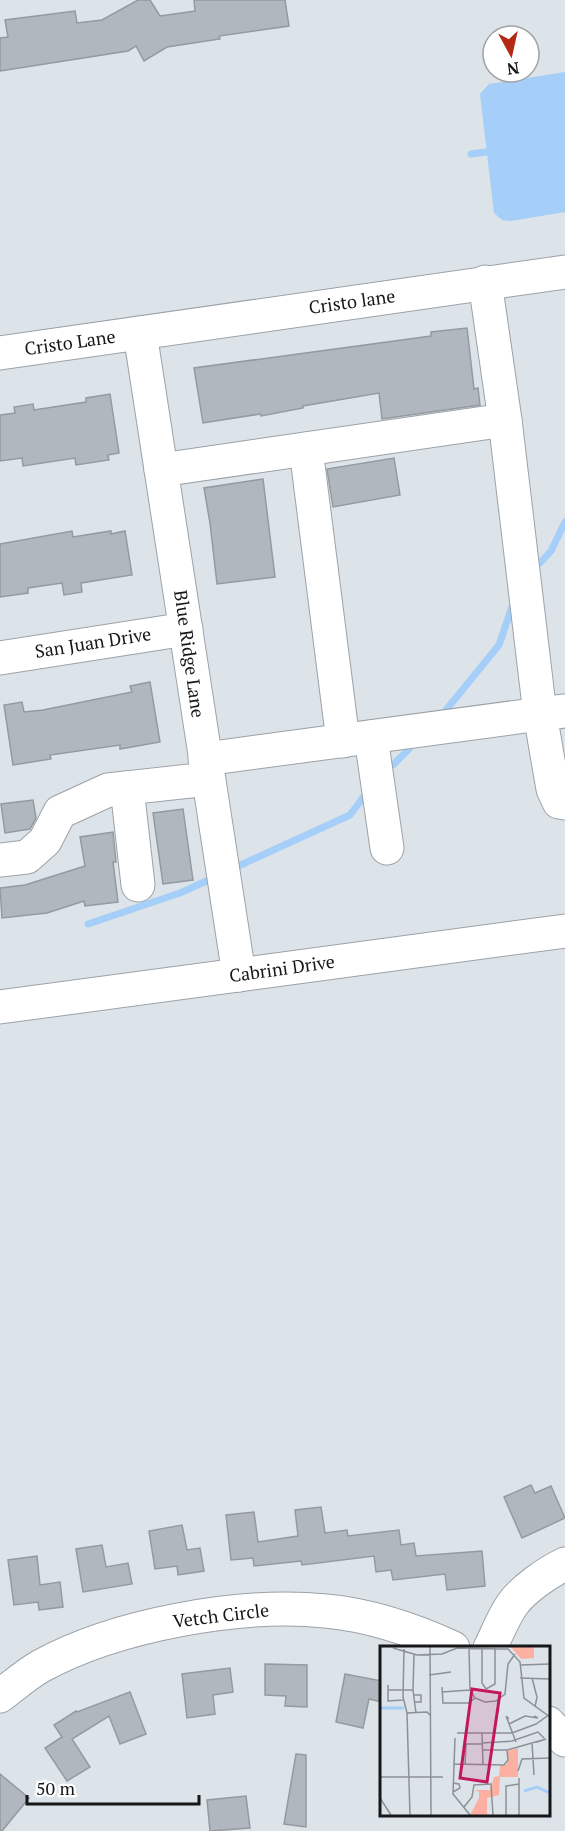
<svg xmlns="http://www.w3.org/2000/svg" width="565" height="1831" font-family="'PT Serif',serif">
  <rect width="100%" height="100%" fill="#dce3e9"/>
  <polygon fill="#a5cef9" points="565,72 565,212 511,221 502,220 494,213 480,94 489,84"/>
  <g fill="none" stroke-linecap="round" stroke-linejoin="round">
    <g stroke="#a5cef9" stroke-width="7">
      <polyline points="471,154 494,151"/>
      <polyline points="540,563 551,551 565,522"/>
      <polyline points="446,710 499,645 513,604"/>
      <polyline points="393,765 409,749"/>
      <polyline points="234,868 350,815 367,792"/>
      <polyline points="88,924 180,893 213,878"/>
    </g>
  </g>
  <g fill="#b1b7be" stroke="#949aa0" stroke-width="1.5">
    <polygon points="138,0 150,0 160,16 195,11 194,0 285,0 289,26 219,36 220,39 167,47 144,61 136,46 128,51 0,71 0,38 8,37 5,20 75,11 77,23 102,20"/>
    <polygon points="467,328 474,389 478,388 480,405 382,419 379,393 303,406 303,408 261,416 260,414 203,423 194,368 431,336 431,332"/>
    <polygon points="110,394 119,453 108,455 109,460 76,465 75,458 23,466 22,458 0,461 0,415 15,413 14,407 33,404 34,410 86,402 86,398"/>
    <polygon points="394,458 400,495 333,507 327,469"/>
    <polygon points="263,479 275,577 217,584 210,523 204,488"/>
    <polygon points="72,531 73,537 111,531 111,534 125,531 132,575 81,583 82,592 64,595 62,583 28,588 28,593 0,597 0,544"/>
    <polygon points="150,682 160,742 120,749 120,745 50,755 51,759 13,765 4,705 22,702 24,712 43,710 132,692 130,686"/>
    <polygon points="33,800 36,818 30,829 5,833 1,804"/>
    <polygon points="183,809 193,880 163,884 153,813"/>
    <polygon points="113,832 116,862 113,862 118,902 85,906 84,901 47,913 2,918 0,888 25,885 85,866 80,837"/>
    <polygon points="531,1485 535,1493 551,1486 565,1518 522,1538 504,1497"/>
    <polygon points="321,1507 325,1533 347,1530 348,1536 399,1530 401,1545 414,1543 416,1556 482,1551 485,1586 447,1590 445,1574 393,1580 391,1570 376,1572 374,1556 302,1565 301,1561 254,1566 253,1558 231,1560 226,1515 254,1512 258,1542 298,1536 295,1510"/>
    <polygon points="182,1525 187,1550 200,1548 204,1571 178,1575 177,1566 155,1569 149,1531"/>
    <polygon points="102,1545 106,1567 128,1563 132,1584 83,1592 76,1549"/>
    <polygon points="37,1556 40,1585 60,1582 63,1607 39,1610 38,1602 14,1605 8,1560"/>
    <polygon points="265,1664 307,1665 307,1707 285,1706 286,1696 265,1695"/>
    <polygon points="230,1668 233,1692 213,1695 215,1714 187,1718 182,1674"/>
    <polygon points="345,1674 382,1681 382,1702 369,1699 363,1728 336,1722"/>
    <polygon points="130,1692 146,1734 120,1744 109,1716 72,1739 90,1767 67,1781 45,1748 62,1737 54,1725 76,1711 77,1712"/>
    <polygon points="296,1754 306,1755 306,1827 284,1824"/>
    <polygon points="0,1774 29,1798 2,1831 0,1831"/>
    <polygon points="246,1796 250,1828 210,1831 207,1800"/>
  </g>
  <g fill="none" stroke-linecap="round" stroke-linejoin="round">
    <defs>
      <g id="minor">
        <polyline points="140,333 239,975"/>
        <polyline points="0,353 565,272"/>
        <polyline points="306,449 343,741"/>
        <polyline points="161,470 505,420"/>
        <polyline points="0,658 186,629"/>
        <polyline points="565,711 540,714 553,789 559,802 565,803"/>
        <polyline points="371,737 387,848"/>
        <polyline points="205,759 540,714 505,420 485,282"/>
        <polyline points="127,788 138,885"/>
        <polyline points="0,860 27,857 45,841 60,812 108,790 208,779"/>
        <polyline points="0,1007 565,931"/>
        <path d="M490 1648C497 1634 503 1618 512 1605 522 1590 548 1572 565 1564"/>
        <path d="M0 1696C13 1686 27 1674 41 1666 116 1625 241 1602 326 1611 369 1615 414 1630 453 1648"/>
        <polyline points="548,1723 565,1740"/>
      </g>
    </defs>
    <use href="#minor" stroke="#9ca2a8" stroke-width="35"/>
    <use href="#minor" stroke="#fff" stroke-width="33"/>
  </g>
  <g text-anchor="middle" stroke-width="6" stroke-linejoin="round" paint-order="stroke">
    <g font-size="18" fill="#151719" stroke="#fff">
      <text transform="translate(352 302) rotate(-8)" y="6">Cristo lane</text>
      <text transform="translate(70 343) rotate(-8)" y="6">Cristo Lane</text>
      <text transform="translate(93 643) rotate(-9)" y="6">San Juan Drive</text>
      <text transform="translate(189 654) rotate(82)" y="6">Blue Ridge Lane</text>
      <text transform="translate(282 969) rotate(-8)" y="6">Cabrini Drive</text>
      <text transform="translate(221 1616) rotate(-7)" y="6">Vetch Circle</text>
    </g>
  </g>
  <g transform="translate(380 1646)">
    <rect width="170" height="170" fill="#dce3e9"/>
    <path d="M130 0H154V12L141 13ZM138 102V131H120L119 149 107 152V169H90L99 152V146L95 144H110L114 131 119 130 120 120 127 118 128 105Z" fill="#fdb0a2"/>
    <path fill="none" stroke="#a5cef9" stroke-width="3" d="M1 62H24M144 145 157 141 170 147"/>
    <path fill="none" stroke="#8c9196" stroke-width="1.5" d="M50 0 51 169M13 2 37 9 62 8 77 2 128 3 140 16 144 52 170 71M89 2 90 44 95 52 105 56 116 55 125 48 128 18 135 8M102 2V37L106 43 115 38V2M24 3 23 51 27 67M140 19 170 18M49 29 71 26M140 32 170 33M152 32 157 51 155 61M8 39V55L23 54M62 41 63 57H89L95 52M8 44H33L34 9M33 44 36 67M62 46 90 44M34 49H41V56H35M129 73 126 70 136 96M129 78 145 70 158 72 154 70M77 87H132L156 78 170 68M102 87 103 119M75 92 73 148 90 169M102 97 132 95 158 86 164 92M152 97 154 129M102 104H127L166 93 157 96M74 118 124 119 128 114 127 104M85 119 86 98H102M138 125 142 113 170 112M0 131H63M139 132V169M73 137 79 138 80 142 73 146M0 152 11 169M84 161 92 151 94 139 111 138 113 169M30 169 27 67 47 66 51 70M126 169V140L139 138"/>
    <path fill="#c2185b" fill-opacity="0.15" stroke="#c2185b" stroke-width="3" d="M92 43 120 47 107 136 80 132Z"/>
    <rect width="170" height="170" fill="none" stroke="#151719" stroke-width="3"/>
  </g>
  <g transform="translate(511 54) rotate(172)"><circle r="28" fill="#ffffff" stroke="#a1a2a3" stroke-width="1.5"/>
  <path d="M0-4.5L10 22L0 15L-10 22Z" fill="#b52816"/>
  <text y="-9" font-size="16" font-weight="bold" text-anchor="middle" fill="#151719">N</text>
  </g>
  <path d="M27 1795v9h172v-9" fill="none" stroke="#151719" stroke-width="3"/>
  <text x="36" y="1795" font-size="18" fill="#151719" stroke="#ffffff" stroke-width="4.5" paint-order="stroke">50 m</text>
</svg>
